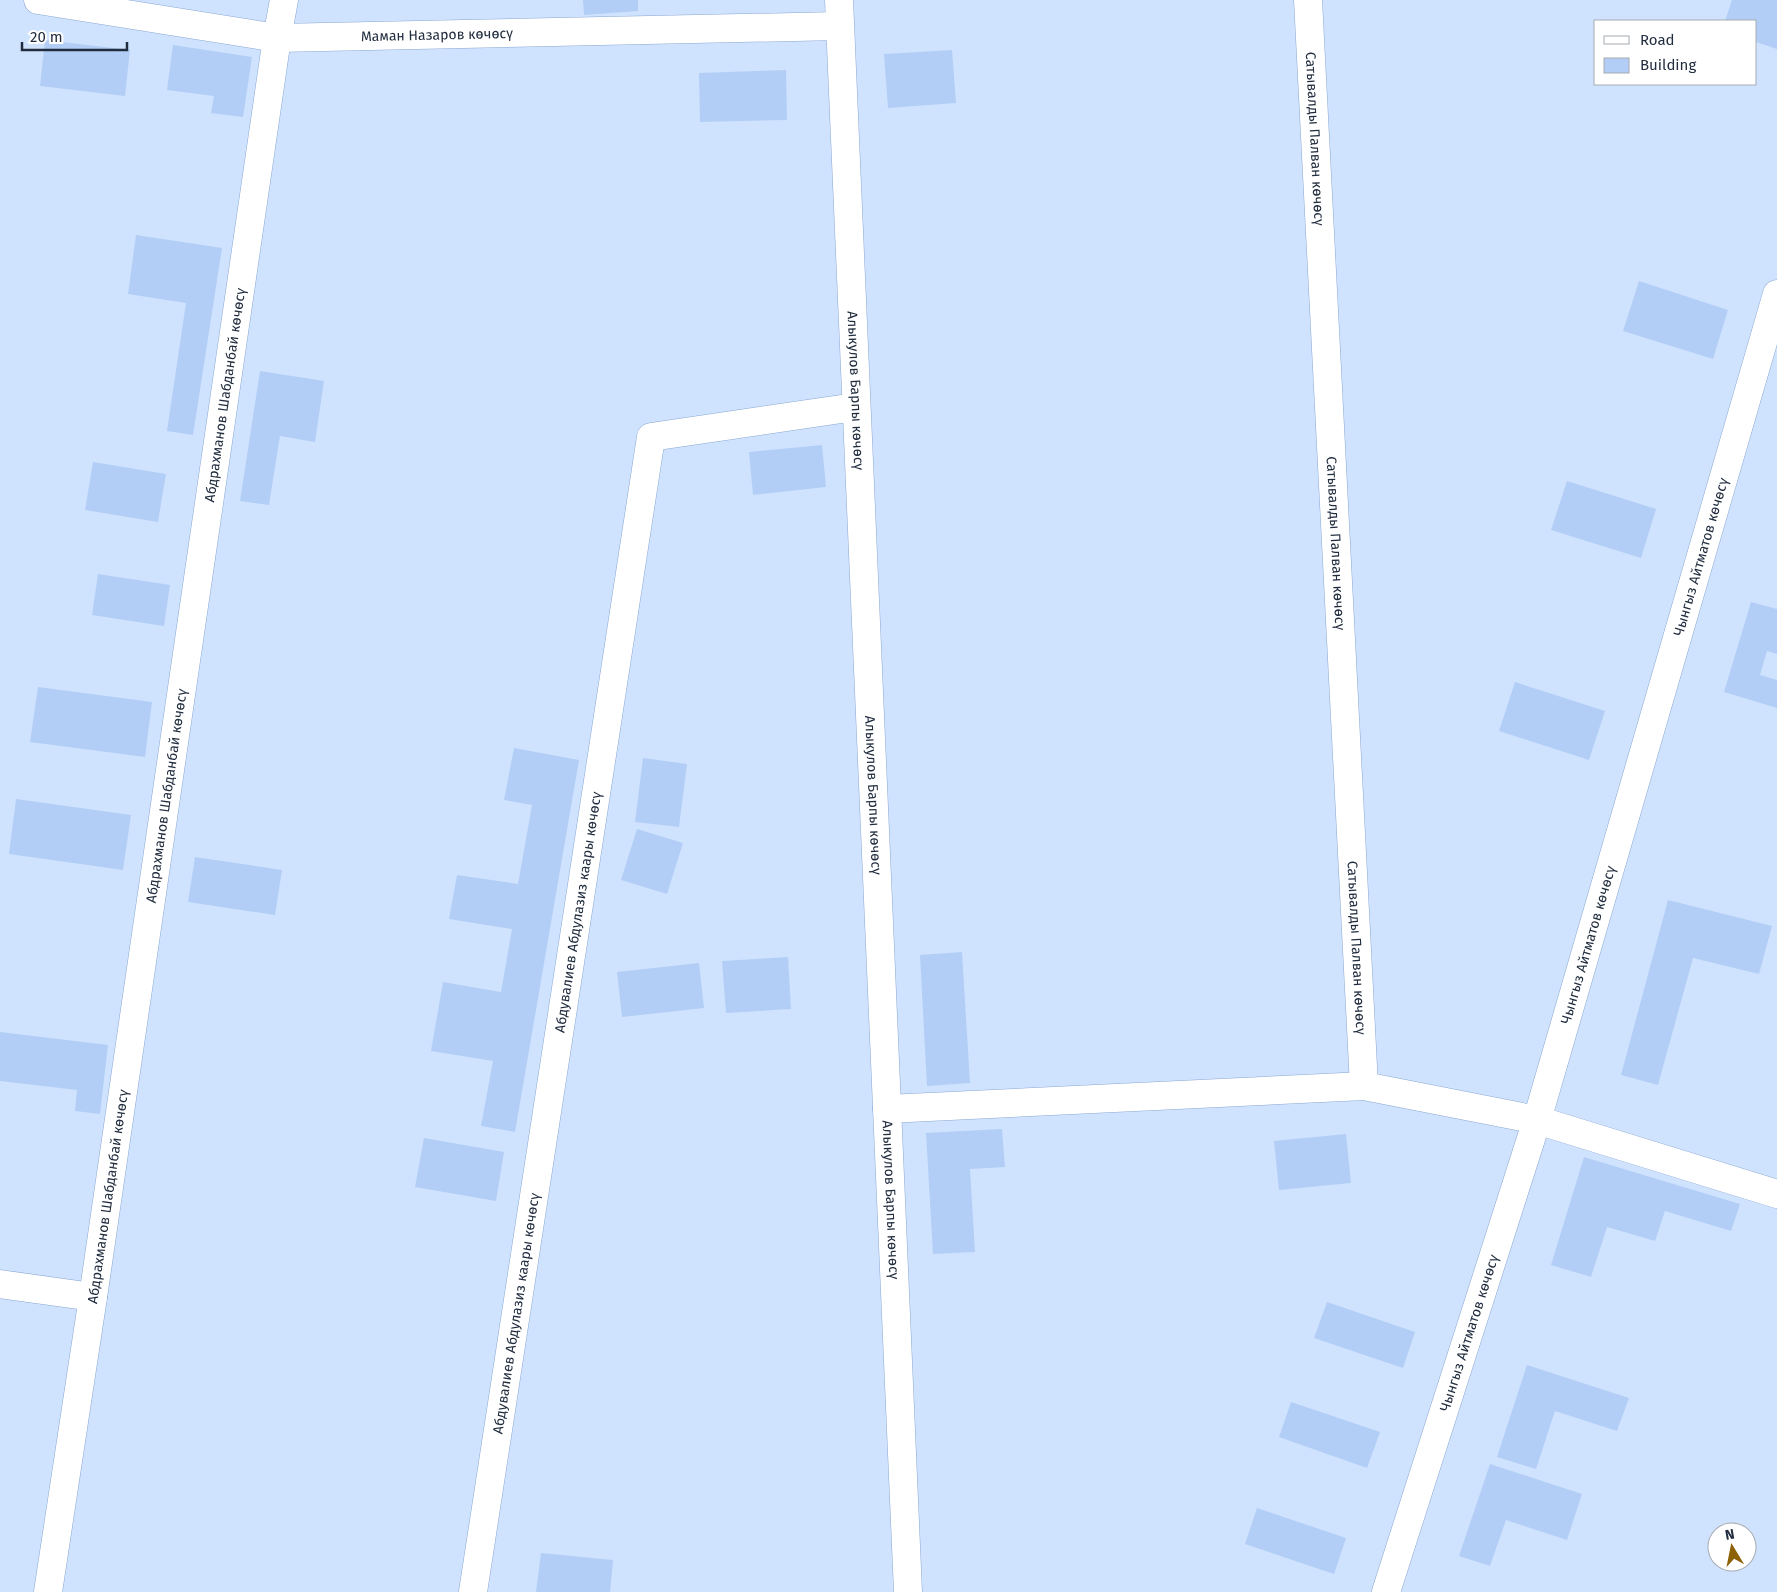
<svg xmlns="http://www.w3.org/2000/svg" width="1777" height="1592" font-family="'Fira Sans',sans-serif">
  <rect width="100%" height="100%" fill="#d0e3fe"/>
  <g fill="#b2cef6">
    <polygon points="583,0 638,0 638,11 584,15"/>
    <polygon points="1732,0 1777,0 1777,49 1756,42 1756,21 1725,21"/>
    <polygon points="45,40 130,50 125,96 40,86"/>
    <polygon points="173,45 252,57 243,117 211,113 214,96 167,90"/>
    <polygon points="952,50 956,103 888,108 884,54"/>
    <polygon points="786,70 787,120 700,122 699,73"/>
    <polygon points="136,235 222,248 193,435 167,431 186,303 128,294"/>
    <polygon points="1639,281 1728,310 1713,359 1623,331"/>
    <polygon points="260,371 324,381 315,442 280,436 269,505 240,501"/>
    <polygon points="822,445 826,487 753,495 749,452"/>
    <polygon points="93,462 166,474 158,522 85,510"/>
    <polygon points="1567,481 1656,509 1641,558 1551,530"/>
    <polygon points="98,574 170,585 164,626 92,615"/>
    <polygon points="1751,602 1777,609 1777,654 1767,651 1760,675 1777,680 1777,708 1724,692"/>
    <polygon points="1515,682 1605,711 1589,760 1499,731"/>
    <polygon points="38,687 152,702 145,757 30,742"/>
    <polygon points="514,748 579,760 515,1132 481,1126 493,1061 431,1051 443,982 501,992 512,929 449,919 457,875 518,884 532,805 504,800"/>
    <polygon points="643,758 687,764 679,827 635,822"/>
    <polygon points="16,799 131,815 123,870 9,854"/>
    <polygon points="637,829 683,843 667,894 621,880"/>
    <polygon points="195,857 282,870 275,915 188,902"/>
    <polygon points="1668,900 1772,926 1759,974 1693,958 1658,1085 1621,1075"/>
    <polygon points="962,952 970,1083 927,1086 920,955"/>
    <polygon points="788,957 791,1009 726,1013 722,961"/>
    <polygon points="699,963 704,1008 622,1017 617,972"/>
    <polygon points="0,1032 108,1045 100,1114 75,1111 77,1090 0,1081"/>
    <polygon points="1002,1129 1005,1167 970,1169 975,1252 933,1254 926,1133"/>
    <polygon points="1346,1134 1351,1183 1279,1190 1274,1141"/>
    <polygon points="424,1138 504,1152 496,1201 415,1187"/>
    <polygon points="1584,1157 1740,1204 1731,1231 1665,1211 1655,1241 1607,1227 1591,1277 1551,1265"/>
    <polygon points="1327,1302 1415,1332 1403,1368 1314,1338"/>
    <polygon points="1527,1365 1629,1398 1617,1431 1555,1411 1536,1469 1497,1457"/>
    <polygon points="1291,1402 1380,1432 1367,1468 1279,1437"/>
    <polygon points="1490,1464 1582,1494 1567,1540 1506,1520 1490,1566 1459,1556"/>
    <polygon points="1257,1508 1346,1538 1334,1574 1245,1544"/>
    <polygon points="541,1553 613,1560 610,1592 536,1592"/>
  </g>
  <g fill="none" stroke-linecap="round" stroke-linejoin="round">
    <defs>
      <g id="minor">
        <path id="s1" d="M38 0 277 38 839 26"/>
        <path id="s2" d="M839 0 908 1592"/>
        <path id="s3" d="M1308 0 1364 1086"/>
        <polyline points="887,1109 1364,1086 1537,1120 1777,1194"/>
        <polyline points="0,1284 93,1297"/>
        <path id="s4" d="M48 1592 93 1297 277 38 284 0"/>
        <path id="s5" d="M473 1592 651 437 855 407"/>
      </g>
      <g id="major">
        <path id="s6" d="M1386 1592 1537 1120 1777 294"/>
      </g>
    </defs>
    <use href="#minor" stroke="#89a7d2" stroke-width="29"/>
    <use href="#major" stroke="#89a7d2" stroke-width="29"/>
    <use href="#minor" stroke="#fff" stroke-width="28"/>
    <use href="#major" stroke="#fff" stroke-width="28"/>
  </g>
  <g text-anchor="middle" stroke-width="4.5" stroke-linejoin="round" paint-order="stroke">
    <g font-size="14" fill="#212d3f" stroke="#fff">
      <text dy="5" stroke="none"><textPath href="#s1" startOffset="402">Маман Назаров көчөсү</textPath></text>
      <text dy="5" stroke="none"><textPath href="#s3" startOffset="139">Сатывалды Палван көчөсү</textPath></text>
      <text dy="5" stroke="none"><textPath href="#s2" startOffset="391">Алыкулов Барпы көчөсү</textPath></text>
      <text dy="5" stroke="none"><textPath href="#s4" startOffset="1210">Абдрахманов Шабданбай көчөсү</textPath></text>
      <text dy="5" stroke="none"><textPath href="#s3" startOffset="544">Сатывалды Палван көчөсү</textPath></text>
      <text dy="5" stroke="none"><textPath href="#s6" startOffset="1082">Чынгыз Айтматов көчөсү</textPath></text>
      <text dy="5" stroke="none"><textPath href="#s4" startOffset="805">Абдрахманов Шабданбай көчөсү</textPath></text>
      <text dy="5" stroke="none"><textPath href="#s2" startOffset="796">Алыкулов Барпы көчөсү</textPath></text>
      <text dy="5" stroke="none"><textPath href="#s5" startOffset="688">Абдувалиев Абдулазиз каары көчөсү</textPath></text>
      <text dy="5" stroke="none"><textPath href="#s6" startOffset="678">Чынгыз Айтматов көчөсү</textPath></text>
      <text dy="5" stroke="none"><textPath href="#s3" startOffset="949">Сатывалды Палван көчөсү</textPath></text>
      <text dy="5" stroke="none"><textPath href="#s4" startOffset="400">Абдрахманов Шабданбай көчөсү</textPath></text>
      <text dy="5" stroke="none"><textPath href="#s2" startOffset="1201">Алыкулов Барпы көчөсү</textPath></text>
      <text dy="5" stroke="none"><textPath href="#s5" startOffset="282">Абдувалиев Абдулазиз каары көчөсү</textPath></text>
      <text dy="5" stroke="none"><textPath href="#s6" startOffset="272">Чынгыз Айтматов көчөсү</textPath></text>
    </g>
  </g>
  <rect x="1594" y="20" width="162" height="65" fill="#ffffff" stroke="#a6abb2"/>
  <rect x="1604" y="36" width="25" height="8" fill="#ffffff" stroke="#a6abb2"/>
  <text x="1640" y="45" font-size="15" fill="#212d3f">Road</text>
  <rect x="1604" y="58" width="25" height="15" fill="#b2cef6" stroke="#a6abb2"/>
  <text x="1640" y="70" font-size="15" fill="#212d3f">Building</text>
  <g transform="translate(1732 1547) rotate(350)"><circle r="24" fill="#ffffff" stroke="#a6abb2"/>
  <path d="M0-4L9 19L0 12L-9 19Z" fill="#8d6106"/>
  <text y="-8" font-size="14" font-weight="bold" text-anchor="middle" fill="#212d3f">N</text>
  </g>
  <path d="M22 42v8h105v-8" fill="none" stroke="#212d3f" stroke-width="2.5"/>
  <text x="30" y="42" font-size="15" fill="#212d3f" stroke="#ffffff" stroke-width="4" paint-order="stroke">20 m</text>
</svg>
